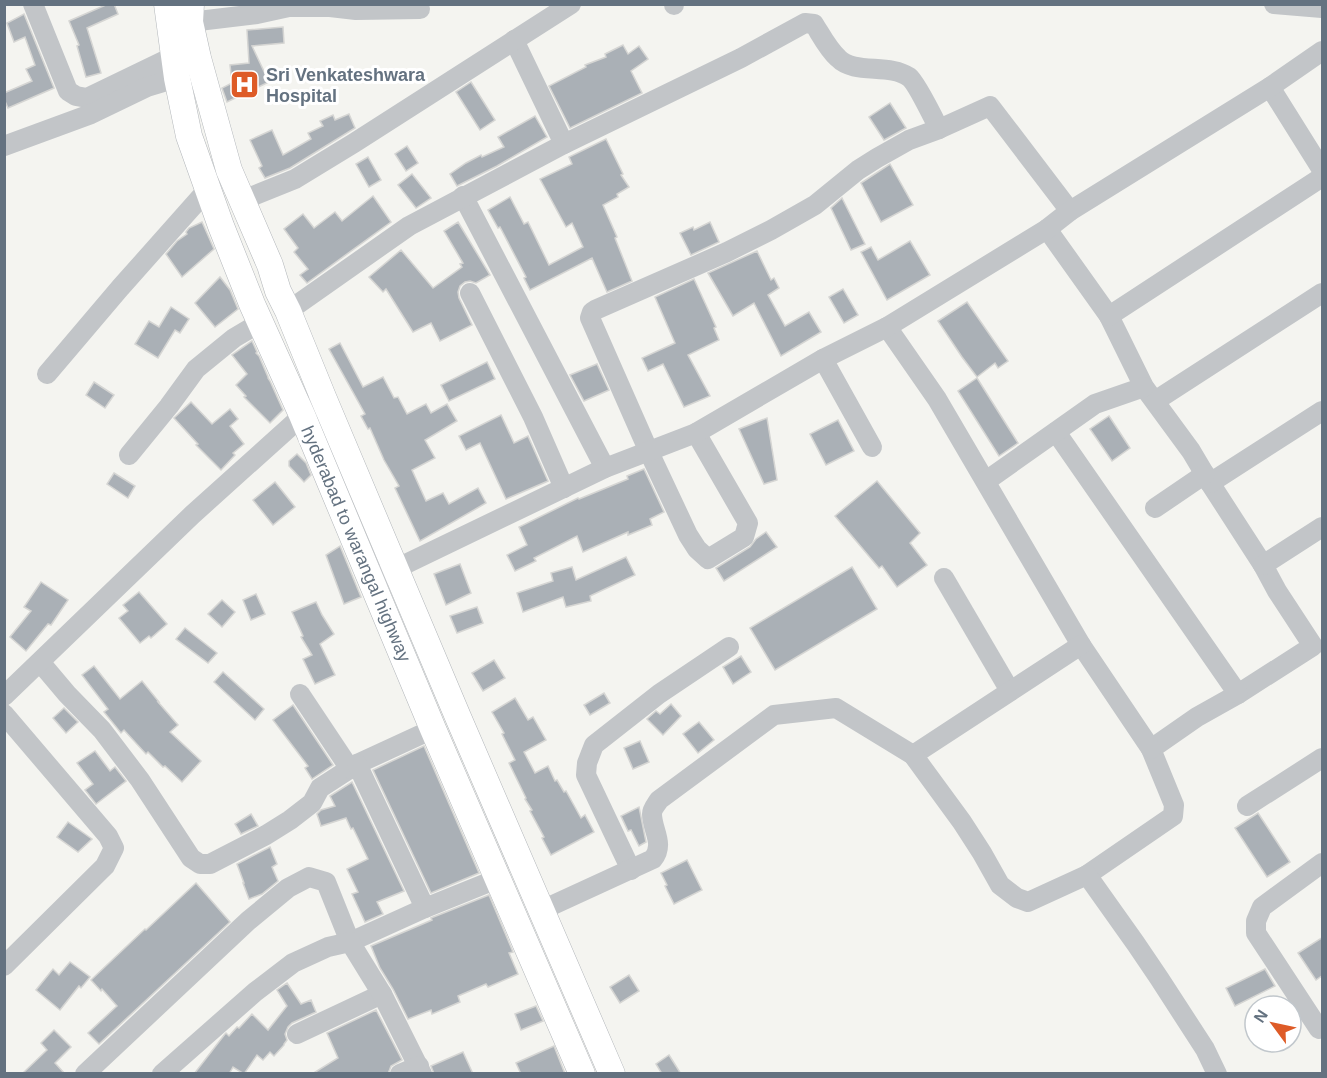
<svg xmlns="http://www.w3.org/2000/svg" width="1327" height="1078" font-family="Helvetica,sans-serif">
  <rect width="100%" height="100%" fill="#f4f4f0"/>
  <g fill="#aab0b6" stroke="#d5d5d3" stroke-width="1.5">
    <polygon points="108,4 114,4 118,14 87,28 101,73 86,77 77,46 79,45 69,21"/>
    <polygon points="24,14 54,88 8,108 4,99 4,93 32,81 26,69 35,65 25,37 14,42 7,23"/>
    <polygon points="283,27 284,43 252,46 269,82 227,102 222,88 232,83 230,65 249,63 247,30"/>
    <polygon points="623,45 628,54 639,46 648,59 631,71 642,93 570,128 549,86 586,67 585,65 606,57 605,54"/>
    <polygon points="471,82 495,120 480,130 456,92"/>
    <polygon points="890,103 906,128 884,140 869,117"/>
    <polygon points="349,114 355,128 290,168 265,178 259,168 262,166 250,140 272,130 283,155 311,139 308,133 323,126 320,121 333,115 335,120"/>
    <polygon points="535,116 547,137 497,166 457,186 450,174 466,163 481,155 482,157 504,147 498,137"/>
    <polygon points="606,139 623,174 621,175 629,187 617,194 618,197 603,205 617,237 615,238 632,281 607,292 592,258 530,290 524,278 526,277 500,227 498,228 488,210 510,197 524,224 528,222 549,265 583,247 572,223 566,227 540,179 572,164 569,157"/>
    <polygon points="407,146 418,163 406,171 395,154"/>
    <polygon points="368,157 381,180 369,187 356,164"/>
    <polygon points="890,164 913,205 881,222 861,183"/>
    <polygon points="412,174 431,198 416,208 398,185"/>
    <polygon points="373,196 391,222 307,283 300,275 308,269 294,252 298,248 284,229 303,214 314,228 335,212 342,221"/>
    <polygon points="842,198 865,244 851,250 831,208"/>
    <polygon points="202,222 214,249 182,277 166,254 177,241 187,234 186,232 189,228"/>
    <polygon points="458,222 490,275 476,283 470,281 465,282 460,286 458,292 459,298 472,325 440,341 431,323 413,332 386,289 383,292 369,277 401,250 433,288 462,267 460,264 463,263 444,231"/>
    <polygon points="710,222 719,242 691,255 680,233 693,227 694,230"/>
    <polygon points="910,241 930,275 887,300 861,252 871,247 878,260"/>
    <polygon points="757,251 771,280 774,278 779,288 768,295 785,326 809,312 821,332 781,356 754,303 733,316 708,273"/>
    <polygon points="220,277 230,290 238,309 215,327 195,303"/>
    <polygon points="694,279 716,327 714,328 719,340 688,355 710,396 684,407 663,364 648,371 642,358 675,343 655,297"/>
    <polygon points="843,289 858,315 844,323 829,297"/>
    <polygon points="967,302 1008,361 998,368 995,363 977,377 962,357 938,321"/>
    <polygon points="171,307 189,319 180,333 175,330 158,358 135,344 149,321 159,327"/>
    <polygon points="252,341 257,352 256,353 259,356 268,377 268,378 270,381 283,410 270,423 244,397 246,396 236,385 247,374 232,355"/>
    <polygon points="340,343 363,387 383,377 394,398 398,397 407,414 426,404 431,413 447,404 457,421 425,440 435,458 412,470 426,501 443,493 449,504 478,488 486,503 420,541 395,488 399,486 384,460 370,428 368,429 361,416 365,414 329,349"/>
    <polygon points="487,362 495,379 449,401 441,385"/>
    <polygon points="597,364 609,390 584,401 570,375"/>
    <polygon points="977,378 1018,443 999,456 958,391"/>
    <polygon points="94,382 114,395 105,408 86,395"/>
    <polygon points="191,402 212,424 230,409 238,419 230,426 244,444 233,453 235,455 221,470 196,445 198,444 174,418"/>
    <polygon points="501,415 514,443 528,436 548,481 506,499 480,443 466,450 459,436"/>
    <polygon points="1109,416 1130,448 1112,461 1090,429"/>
    <polygon points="767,418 777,480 764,484 739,429"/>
    <polygon points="838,420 854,451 826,465 810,434"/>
    <polygon points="297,454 306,463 311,475 304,482 289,466 289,461"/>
    <polygon points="644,469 664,512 650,519 652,525 628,535 628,532 583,552 577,536 534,558 536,561 515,571 507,555 527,545 519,527 578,498 579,499 628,479 627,476"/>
    <polygon points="114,473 135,486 128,498 107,484"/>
    <polygon points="877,481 920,533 910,543 927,565 897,587 882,566 879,568 835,516"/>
    <polygon points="275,482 295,507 273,525 253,500"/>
    <polygon points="766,532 777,547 724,581 716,568 750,547 756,539"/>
    <polygon points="340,546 361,597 344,604 326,555"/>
    <polygon points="626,557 635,575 590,596 591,601 566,607 563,597 523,612 517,593 553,581 551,573 572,567 576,580"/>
    <polygon points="460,564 471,593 446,605 434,574"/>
    <polygon points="852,567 877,609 775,670 750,628"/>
    <polygon points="41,582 68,600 51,625 48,624 26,651 10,637 31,611 24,607"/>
    <polygon points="139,592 167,624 151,638 149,636 140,643 119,618 128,611 123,605"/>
    <polygon points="256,594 265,614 251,620 243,600"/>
    <polygon points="222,600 235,612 222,627 208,614"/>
    <polygon points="316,602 322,615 334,634 320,644 335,675 315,684 303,659 312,655 301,637 303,636 292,612"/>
    <polygon points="477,607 483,623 457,633 450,616"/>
    <polygon points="185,628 217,653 208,663 176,639"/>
    <polygon points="741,656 751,672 733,684 723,667"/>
    <polygon points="494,660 505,678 483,691 472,673"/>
    <polygon points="94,666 120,699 142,681 159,702 158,702 178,725 170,732 201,761 182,782 165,766 163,767 148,752 146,754 124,730 121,733 104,712 108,709 82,675"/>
    <polygon points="223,672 264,709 255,720 214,682"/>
    <polygon points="604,693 610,703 590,715 584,705"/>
    <polygon points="515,698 528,720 533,717 546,740 524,752 535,773 548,766 555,781 557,780 564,792 566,791 581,818 585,815 594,832 551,855 542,838 544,837 530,811 532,810 525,799 526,798 509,763 515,760 502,734 504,733 492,712"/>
    <polygon points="671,704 681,716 663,735 647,719 656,711 660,714"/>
    <polygon points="293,705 333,765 312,779 305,768 308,766 273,720"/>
    <polygon points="64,708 78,722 66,733 53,718"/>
    <polygon points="699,722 714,740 698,753 683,734"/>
    <polygon points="640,741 649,762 633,769 624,748"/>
    <polygon points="424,746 479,873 431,893 373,770"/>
    <polygon points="95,751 110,771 115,767 126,781 96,804 85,790 93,784 77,763"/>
    <polygon points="352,782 404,891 377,902 383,914 365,922 352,894 358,892 347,869 368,859 353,828 351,829 346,818 321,826 317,814 321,810 335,806 330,796"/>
    <polygon points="639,807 646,842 639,846 631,830 628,831 621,816"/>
    <polygon points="1258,813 1290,862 1267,877 1235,828"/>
    <polygon points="251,814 258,826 241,834 235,824"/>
    <polygon points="68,822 92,839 78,852 57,837"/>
    <polygon points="270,847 277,864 272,867 278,881 262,894 249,899 243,883 244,883 237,864"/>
    <polygon points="687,860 702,890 674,904 665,886 667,885 661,873"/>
    <polygon points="196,883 230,922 99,1044 88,1033 117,1006 102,989 101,991 91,980 145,929 146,930"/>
    <polygon points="489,895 513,952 509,953 518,974 488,987 486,984 458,996 460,1002 432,1014 431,1010 408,1019 393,989 380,968 371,946 432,920 431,918"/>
    <polygon points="1323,937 1323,975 1316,980 1298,953"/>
    <polygon points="70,962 90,977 81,988 79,986 60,1010 36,990 53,969 59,975"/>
    <polygon points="1265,969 1275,986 1235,1006 1226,988"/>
    <polygon points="629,975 639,991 620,1003 610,987"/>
    <polygon points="287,983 301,1004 311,1000 316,1012 292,1023 288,1027 285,1034 287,1040 284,1044 284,1045 274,1056 270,1052 263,1060 257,1055 244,1074 233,1067 229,1074 194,1074 225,1034 226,1033 229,1036 237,1027 239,1028 252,1014 268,1030 287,1006 277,990"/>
    <polygon points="536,1006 543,1021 521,1030 515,1014"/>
    <polygon points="376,1010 402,1060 391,1066 388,1074 312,1074 338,1058 327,1033"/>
    <polygon points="54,1030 71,1047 55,1063 65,1074 22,1074 47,1050 41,1043"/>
    <polygon points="554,1046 565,1074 521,1074 516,1063"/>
    <polygon points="463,1052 473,1074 434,1074 431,1066"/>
    <polygon points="669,1055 681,1074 662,1074 656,1064"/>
  </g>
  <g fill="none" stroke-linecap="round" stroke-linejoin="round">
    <defs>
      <g id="major">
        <polyline points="167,4 177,78 189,136 221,226 252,304 302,415 433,729 582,1074"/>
        <polyline points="191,4 190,22 198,58 229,170 270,265 278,291 288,311 323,397 458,717 612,1074"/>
      </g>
    </defs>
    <use href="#major" stroke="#b2b6ba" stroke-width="27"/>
    <g stroke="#c2c5c8" stroke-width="20">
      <polyline points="33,4 68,91 76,96 87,98 174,56"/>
      <polyline points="674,4 674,5"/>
      <polyline points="1274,4 1322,8"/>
      <polyline points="190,22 257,14 289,7 330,7 356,10 420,9"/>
      <polyline points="514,40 564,144"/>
      <polyline points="1270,87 1322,170"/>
      <polyline points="4,146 91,114 147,87 177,78"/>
      <polyline points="463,196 605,468"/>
      <polyline points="243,200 295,179 354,143 571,4"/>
      <polyline points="1047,229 1109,316 1144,387 1191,451 1210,483 1263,565 1277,591 1313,646 1238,694 1197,717 1151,749 1174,805 1173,816 1087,875"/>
      <polyline points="470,293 533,417 564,488"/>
      <path d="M288 311 409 226 564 144 741 58 805 23 814 24C821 35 828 49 838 58 854 75 889 63 909 77 916 82 934 119 939 129"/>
      <polyline points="1109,316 1322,177"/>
      <polyline points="887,327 937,399 1081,645 1151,749"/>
      <polyline points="823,359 872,447"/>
      <polyline points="47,374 120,288 208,189"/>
      <polyline points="1155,401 1322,293"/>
      <polyline points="1056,432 1238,694"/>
      <polyline points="696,433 748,523 744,537 708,559 697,549 688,535 649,452 590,318 592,312 595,310 727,252 771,230 815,205 858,170 877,158 909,140 939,129 990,106 1070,211"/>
      <polyline points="129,455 169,406 196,369 234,338 261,322"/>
      <polyline points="986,481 1095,404 1144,387"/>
      <polyline points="1210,483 1322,411"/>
      <polyline points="1155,508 1205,474"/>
      <polyline points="1263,565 1322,527"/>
      <polyline points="385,574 605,468 696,433 823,359 887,327 1047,229 1070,211 1270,87 1322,51"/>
      <polyline points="944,578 1010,691"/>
      <polyline points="40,662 67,694 102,730 140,780 191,858 200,864 210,864 266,835 290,820 312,803 320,788 357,764 433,729"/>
      <polyline points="300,694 350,769"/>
      <polyline points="4,696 192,515 312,407"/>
      <polyline points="4,714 108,836 114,848 105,866 4,966"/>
      <polyline points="913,755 1081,645"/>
      <polyline points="357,764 425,908"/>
      <polyline points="1247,806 1322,758"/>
      <polyline points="631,870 586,775 587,763 594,745 659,694 729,647"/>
      <path d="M542 910 653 859C665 844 652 830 652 814 652 809 656 805 659 800L774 715 836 708 913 755 962 822 982 853 1000 885 1017 898 1028 902 1087 875 1136 944 1159 978 1205 1049 1217 1074"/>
      <polyline points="1319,1029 1256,933 1256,921 1262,907 1322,863"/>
      <polyline points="297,1034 382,994"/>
      <polyline points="85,1074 248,921 288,888 309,877 326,882 350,942 425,908 497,879"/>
      <polyline points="162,1074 255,992 293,963 328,947 350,942 382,994 422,1074"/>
      <polyline points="400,1074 419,1066"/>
    </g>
    <use href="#major" stroke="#fff" stroke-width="26"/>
  </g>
  <defs>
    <symbol id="hospital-square" viewBox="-11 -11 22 22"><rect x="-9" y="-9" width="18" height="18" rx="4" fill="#de5b27" stroke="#fff"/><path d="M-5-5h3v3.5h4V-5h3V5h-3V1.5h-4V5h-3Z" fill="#fff"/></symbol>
  </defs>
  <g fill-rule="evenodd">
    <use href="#hospital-square" x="228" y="68" width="33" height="33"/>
  </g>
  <g text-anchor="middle" stroke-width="6" stroke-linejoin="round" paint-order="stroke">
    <g font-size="18" font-weight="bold" fill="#647280" stroke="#fff" text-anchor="start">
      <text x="266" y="81">Sri Venkateshwara<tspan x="266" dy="21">Hospital</tspan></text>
    </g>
    <g font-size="18" fill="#647280" stroke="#fff">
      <text transform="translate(356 544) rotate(67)" y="6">hyderabad to warangal highway</text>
    </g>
  </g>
  <rect width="1327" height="1078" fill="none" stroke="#647280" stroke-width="12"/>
  <g transform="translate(1273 1024) rotate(303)"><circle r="28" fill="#ffffff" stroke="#c1c7cc" stroke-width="1.5"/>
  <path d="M0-4.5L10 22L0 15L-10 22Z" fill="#de5b27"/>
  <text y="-9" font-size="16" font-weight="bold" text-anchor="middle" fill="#647280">N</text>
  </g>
</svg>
